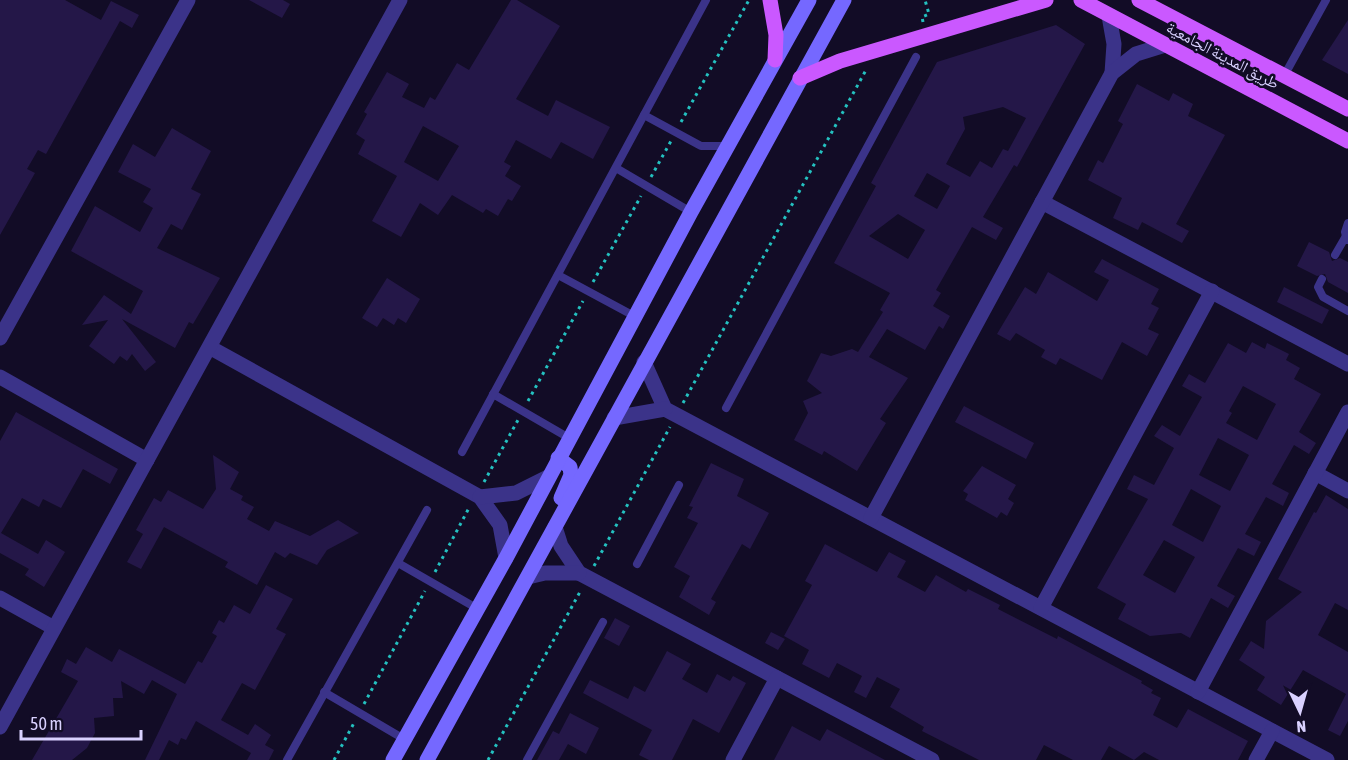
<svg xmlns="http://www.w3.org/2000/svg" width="1348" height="760" font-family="'Asap Condensed','Noto Naskh Arabic',sans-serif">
  <rect width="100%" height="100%" fill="#120c26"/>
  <g fill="#241748" fill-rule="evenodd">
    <polygon points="0,0 65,0 101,20 111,1 139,15 132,28 120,21 46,154 38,150 27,169 35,173 0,235"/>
    <polygon points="249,0 283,0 290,4 282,18"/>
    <path d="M511 0H517L560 26 516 99 548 116 556 100 610 127 593 159 561 142 551 159 516 140 504 162 511 166 505 176 521 186 512 201 508 199 498 216 486 209 483 213 452 195 438 215 420 203 401 237 372 221 397 176 358 154 365 140 356 134 367 114 364 112 387 72 409 84 402 97 424 108 430 97 435 100 457 63 469 70ZM423 126 459 146 438 181 404 162Z"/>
    <polygon points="1348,20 1348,74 1322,60"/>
    <path d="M1056 25 1085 44 1017 167 1014 165 983 217 1003 228 996 240 972 227 936 290 941 293 933 306 950 316 943 329 939 326 925 350 887 329 869 357 908 378 880 419 886 423 857 471 824 451 822 455 794 440 808 413 803 401 822 393 807 381 821 353 831 356 852 349 858 352 883 312 880 310 890 293 834 263 876 186 871 183 937 62ZM1003 107 1026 118 1008 151 1003 149 992 168 980 161 970 177 946 164 965 129 963 117ZM927 173 950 186 937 209 914 196ZM898 214 925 230 908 259 869 236Z"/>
    <polygon points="1137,84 1169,101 1173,93 1193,104 1188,116 1225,135 1176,224 1189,231 1182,243 1142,222 1138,230 1113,218 1122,198 1088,180 1098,160 1103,163 1123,124 1118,121"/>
    <polygon points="172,128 211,151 191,189 201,194 182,230 171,224 157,248 220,278 193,324 189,322 175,348 122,319 156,362 145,371 132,354 127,361 120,356 114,364 89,346 108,320 82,325 104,295 131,314 143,291 71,251 95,206 140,232 153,208 143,202 151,189 118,172 133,144 155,157"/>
    <polygon points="1309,242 1329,252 1332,261 1340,258 1348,262 1348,293 1328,282 1325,274 1317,276 1297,266"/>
    <polygon points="1102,259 1159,289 1151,304 1159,308 1148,329 1159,334 1147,356 1122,342 1102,380 1060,358 1056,365 1041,357 1045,350 1016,333 1010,341 997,334 1025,287 1036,294 1048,272 1097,301 1109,280 1094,272"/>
    <polygon points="387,278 420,299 406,323 398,318 394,325 383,318 377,327 362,318"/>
    <polygon points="1284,287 1329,310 1322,324 1277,302"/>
    <path d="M1252 342 1265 349 1267 343 1289 354 1286 360 1300 368 1294 379 1321 394 1299 432 1316 443 1309 454 1294 445 1272 484 1289 493 1283 506 1266 497 1245 534 1261 542 1254 556 1238 548 1217 586 1235 596 1228 608 1211 598 1190 638 1181 633 1150 636 1118 619 1126 604 1097 588 1148 499 1127 489 1134 475 1154 485 1174 448 1154 436 1162 425 1180 436 1202 397 1182 386 1189 374 1205 383 1228 343 1246 353ZM1243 386 1276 404 1257 440 1226 423 1232 413 1229 411ZM1218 438 1249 455 1230 491 1199 475ZM1191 489 1221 506 1203 542 1172 525ZM1164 540 1195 557 1175 593 1143 575Z"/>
    <polygon points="964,406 1034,443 1026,459 955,422"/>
    <polygon points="16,412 118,469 110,484 83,469 61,508 43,499 39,507 22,498 1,533 38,554 46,540 65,552 44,587 25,575 29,569 0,553 0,441"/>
    <polygon points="213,455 239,472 230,489 243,496 241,500 254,507 247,519 269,531 275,521 310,536 338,520 359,533 327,550 317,565 290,553 285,558 275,552 257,585 225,567 228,562 164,527 141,569 127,562 143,534 136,530 154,498 161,502 168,490 203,509 216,489"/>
    <polygon points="711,463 744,479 737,496 769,513 750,549 742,544 711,599 716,602 709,615 679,597 690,576 674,567 698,523 687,518 693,507 689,506"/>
    <polygon points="982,466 1016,485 1008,499 1014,503 1007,516 1001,512 997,518 965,500 968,494 963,491"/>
    <polygon points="1326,495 1348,509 1348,610 1335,603 1318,635 1348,652 1348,721 1340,736 1328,730 1346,694 1303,670 1281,705 1257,690 1265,677 1239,660 1251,641 1264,649 1266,621 1302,592 1278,579 1314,512 1316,513"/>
    <polygon points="825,544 877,572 889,552 906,561 897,577 925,592 936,575 966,592 968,589 1000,605 998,609 1057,639 1058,636 1142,681 1141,683 1153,690 1151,693 1161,698 1153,715 1177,728 1188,709 1248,741 1238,760 1159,760 1144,752 1134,760 1109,746 1101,760 1073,760 1044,745 1036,760 979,760 922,731 924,727 890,707 900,689 877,677 866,698 854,692 862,676 837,663 829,678 802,664 809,650 784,636 812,585 805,581"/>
    <polygon points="266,585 293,599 276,629 286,634 255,690 242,683 221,720 248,735 255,724 271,735 265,745 274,750 269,760 247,760 251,753 196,721 186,740 181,738 178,745 169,740 159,760 145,760 177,694 152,680 144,694 121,681 123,698 113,698 114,716 94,718 95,733 87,748 72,760 32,760 78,681 61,672 67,659 76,664 86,647 112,662 119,649 185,684 198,661 202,663 217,636 212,633 219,620 224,623 234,605 250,614"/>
    <polygon points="615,618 630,626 619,646 604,638"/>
    <polygon points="771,632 785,639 778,650 765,643"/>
    <polygon points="667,651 691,664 682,679 707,693 717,674 730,681 733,676 746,683 719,733 693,719 672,760 649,760 639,755 652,730 583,693 590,680 628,699 634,686 645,692"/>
    <polygon points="570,713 599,728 586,754 568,744 559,760 537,760 553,731 559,734"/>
    <polygon points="792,726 820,741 827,729 885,760 774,760"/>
  </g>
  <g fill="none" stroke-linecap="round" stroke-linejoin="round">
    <g stroke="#24c1c0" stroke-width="3" stroke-dasharray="3 4.5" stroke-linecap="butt">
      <polyline points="923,22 922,17 929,14 925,0"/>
      <polyline points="681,122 749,0"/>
      <polyline points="651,177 671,141"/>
      <polyline points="593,282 641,196"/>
      <polyline points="528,401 583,301"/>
      <polyline points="683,403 866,70"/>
      <polyline points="484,482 518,420"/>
      <polyline points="594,566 670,427"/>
      <polyline points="435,572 470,506"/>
      <polyline points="364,704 425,591"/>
      <polyline points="334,760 354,723"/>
      <polyline points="488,760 581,590"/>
    </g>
    <g stroke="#3b3389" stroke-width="8">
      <polyline points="1284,76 1326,0"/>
      <polyline points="644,115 701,146 728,146"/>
      <polyline points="616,168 691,212"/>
      <polyline points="1347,240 1345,232 1348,223"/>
      <polyline points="1335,255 1346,236"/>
      <polyline points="558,275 636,317"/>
      <polyline points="1322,279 1318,287 1323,297 1348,311"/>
      <polyline points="493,394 569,438"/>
      <polyline points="726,408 916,57"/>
      <polyline points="462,452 706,0"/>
      <polyline points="398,563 478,609"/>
      <polyline points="637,564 679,485"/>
      <polyline points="324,692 404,739"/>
      <polyline points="287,760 427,510"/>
      <polyline points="527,760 603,622"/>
    </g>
    <g stroke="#3b3389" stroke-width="15">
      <polyline points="1109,16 1114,44 1112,73"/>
      <polyline points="1042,202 1348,364"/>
      <polyline points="0,338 188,0"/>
      <polyline points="211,348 480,497 500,525 506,558"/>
      <polyline points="644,362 665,409 1327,760"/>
      <polyline points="0,377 147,460"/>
      <polyline points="614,418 665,409"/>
      <polyline points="1315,473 1348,491"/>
      <polyline points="480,497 516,493 548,477"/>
      <polyline points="871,518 1112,73 1136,54 1165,45"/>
      <polyline points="555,527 561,546 579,573 932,760"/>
      <polyline points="528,577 545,573 579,573"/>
      <polyline points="0,598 54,628"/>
      <polyline points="1041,608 1212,291"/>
      <polyline points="1198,692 1348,412"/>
      <polyline points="0,727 400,0"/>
      <polyline points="733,760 777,678"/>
      <polyline points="1256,760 1272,731"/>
    </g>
    <g stroke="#7568ff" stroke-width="15">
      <polyline points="558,458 570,467 571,475 561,498"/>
      <polyline points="393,760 506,558 691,212 809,0"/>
      <polyline points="427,760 844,0"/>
    </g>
    <g stroke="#ca58ff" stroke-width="15">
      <polyline points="770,0 776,35 775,60"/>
      <polyline points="1081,0 1348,141"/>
      <polyline points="1139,0 1348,109"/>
      <polyline points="800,78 840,61 1046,0"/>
    </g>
  </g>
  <g text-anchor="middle" stroke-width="5" stroke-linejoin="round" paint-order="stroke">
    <g font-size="16" fill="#d9d1ff" stroke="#120c26">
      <text transform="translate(1223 55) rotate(28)" y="6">طريق المدينة الجامعية</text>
    </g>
  </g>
  <g transform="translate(1300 712) rotate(175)" stroke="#120c26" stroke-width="4.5" paint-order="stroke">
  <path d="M0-4.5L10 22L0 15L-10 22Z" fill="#d9d1ff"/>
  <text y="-9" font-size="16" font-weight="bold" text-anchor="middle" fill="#d9d1ff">N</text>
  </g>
  <path d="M21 730v9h120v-9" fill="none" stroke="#d9d1ff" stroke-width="3"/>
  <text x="30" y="730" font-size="18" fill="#d9d1ff" stroke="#120c26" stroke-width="4.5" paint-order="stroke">50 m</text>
</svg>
